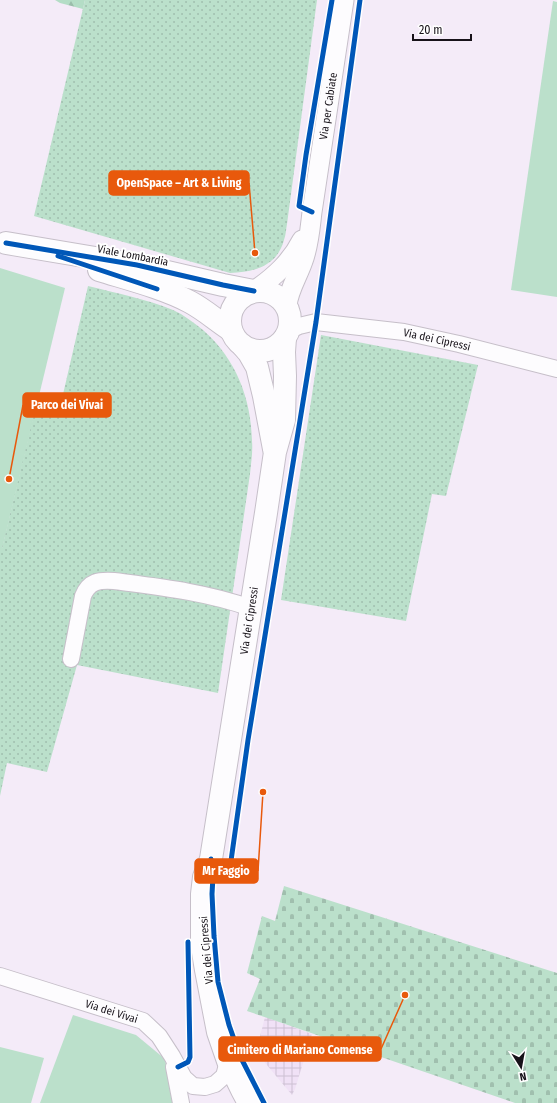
<svg xmlns="http://www.w3.org/2000/svg" width="557" height="1103" font-family="'Fira Sans Condensed',sans-serif">
  <defs>
    <pattern id="industrial-grid" width="8" height="8" patternUnits="userSpaceOnUse"><rect width="8" height="8" fill="#f0e1f6"/><path d="M0 4h8M4 0v8" fill="none" stroke="#cdc0d2"/></pattern>
    <pattern id="forest-firs" width="22" height="20" patternUnits="userSpaceOnUse"><rect width="22" height="20" fill="#b4ddc6"/><path d="M5 1l3.5 6h-7zM16 11l3.5 6h-7z" fill="#9abdaa"/></pattern>
    <pattern id="cemetery-stones" width="16" height="16" patternUnits="userSpaceOnUse"><rect width="16" height="16" fill="#bbe0cb"/><path d="M2 7V4a2 2 0 0 1 4 0v3zM10 15v-3a2 2 0 0 1 4 0v3z" fill="#a0bfae"/></pattern>
    <pattern id="garden-dots" width="8" height="8" patternUnits="userSpaceOnUse"><rect width="8" height="8" fill="#bbe0cb"/><path d="M2 2h.1M6 6h.1" fill="none" stroke="#a0bfae" stroke-width="1.8" stroke-linecap="round"/></pattern>
  </defs>
  <rect width="100%" height="100%" fill="#f4ebf8"/>
  <polygon fill="url(#industrial-grid)" points="265,1017 312,1034 295,1089 292,1095 256,1052"/>
  <g fill="#bbe0cb">
    <polygon points="553,1 557,2 557,297 511,290"/>
    <polygon points="0,268 65,288 2,549 0,548"/>
    <polygon points="73,1015 136,1035 165,1059 173,1103 40,1103"/>
    <polygon points="0,1047 44,1058 31,1103 0,1103"/>
  </g>
  <polygon fill="url(#forest-firs)" points="55,0 85,0 83,9 60,3"/>
  <polygon fill="url(#cemetery-stones)" points="284,886 557,973 557,1103 515,1103 247,1011 260,979 247,973 262,916 275,921"/>
  <g fill="url(#garden-dots)">
    <path d="M85 0H317L287 224C286 229 286 234 284 240 277 266 255 272 230 273L34 216Z"/>
    <path d="M88 286C116 293 146 299 173 310 184 315 193 322 203 330 236 359 251 398 252 441 253 452 251 463 250 474L218 693 77 665 47 772 7 763 0 796V548H2L35 410 58 416Z"/>
    <polygon points="321,335 478,365 446,496 432,494 406,621 281,600"/>
  </g>
  <g fill="none" stroke-linecap="round" stroke-linejoin="round">
    <defs>
      <g id="minor">
        <path id="s1" d="M288 331 299 326 316 322 404 332 459 344 557 369"/>
        <path d="M71 659 83 596C89 581 99 580 114 581 160 587 206 592 251 608"/>
        <path id="s2" d="M0 976 143 1021 159 1036 172 1056 184 1078 193 1086 205 1087 215 1084 224 1076 228 1061"/>
        <polyline points="174,1067 181,1103"/>
      </g>
      <g id="tertiary">
        <path d="M254 291C274 277 291 262 302 240"/>
        <path id="s3" d="M287 305C289 289 298 276 303 261 309 245 310 229 312 212L344 0"/>
      </g>
      <g id="secondary">
        <polyline points="6,243 137,265 223,285 254,291"/>
        <path d="M99 270C128 279 164 288 190 302 205 310 217 321 231 330"/>
        <circle cx="260" cy="321" r="30"/>
        <polyline points="243,346 249,353 257,367 264,396 274,449"/>
        <path id="s4" d="M249 1103 242 1090 228 1061 218 1032 206 970 202 946V894L204 877 211 859 266 513 275 452 284 420 285 376 284 352 285 338"/>
      </g>
    </defs>
    <use href="#minor" stroke="#c6bfc9" stroke-width="18"/>
    <use href="#tertiary" stroke="#c6bfc9" stroke-width="21"/>
    <use href="#secondary" stroke="#c6bfc9" stroke-width="24"/>
    <use href="#minor" stroke="#fdfcfe" stroke-width="16"/>
    <use href="#tertiary" stroke="#fdfcfe" stroke-width="19"/>
    <use href="#secondary" stroke="#fdfcfe" stroke-width="22"/>
    <defs>
      <g id="cycleway">
        <polyline points="312,212 299,206 306,155 332,0"/>
        <polyline points="6,243 137,265 223,285 254,291"/>
        <polyline points="58,256 157,289"/>
        <polyline points="211,859 213,876 212,894 214,936 218,982 229,1025 240,1056 264,1103"/>
        <polyline points="213,876 229,875 248,740 316,322 360,0"/>
        <polyline points="178,1067 188,1062 190,1057 188,942"/>
      </g>
    </defs>
    <use href="#cycleway" stroke="#fff" stroke-width="8"/>
    <use href="#cycleway" stroke="#0057b8" stroke-width="5"/>
  </g>
  <g text-anchor="middle" stroke-width="4" stroke-linejoin="round" paint-order="stroke">
    <g font-size="11" fill="#171219" stroke="#fff">
      <text dy="4" stroke="none"><textPath href="#s3" startOffset="204">Via per Cabiate</textPath></text>
      <text transform="translate(133 255) rotate(11)" y="4">Viale Lombardia</text>
      <text dy="4" stroke="none"><textPath href="#s1" startOffset="152">Via dei Cipressi</textPath></text>
      <text dy="4" stroke="none"><textPath href="#s4" startOffset="495">Via dei Cipressi</textPath></text>
      <text transform="translate(206 950) rotate(-95)" y="4">Via dei Cipressi</text>
      <text dy="4" stroke="none"><textPath href="#s2" startOffset="117">Via dei Vivai</textPath></text>
    </g>
  </g>
  <path fill="none" stroke="#e8590c" stroke-width="1.5" d="M255 253L249 183M9 479L23 405M263 792L258 871M405 995L381 1049"/>
  <g fill="#e8590c" stroke="#fff" stroke-width="1.5">
    <circle cx="255" cy="253" r="4"/>
    <circle cx="9" cy="479" r="4"/>
    <circle cx="263" cy="792" r="4"/>
    <circle cx="405" cy="995" r="4"/>
  </g>
  <g fill="#e8590c" stroke="#e8590c" stroke-width="1.5">
    <rect x="109" y="171" width="140" height="24" rx="4"/>
    <rect x="23" y="393" width="88" height="24" rx="4"/>
    <rect x="195" y="859" width="63" height="24" rx="4"/>
    <rect x="219" y="1037" width="162" height="24" rx="4"/>
  </g>
  <g font-size="12" text-anchor="middle" font-weight="bold" fill="#fff">
    <text x="179" y="187">OpenSpace – Art &amp; Living</text>
    <text x="67" y="409">Parco dei Vivai</text>
    <text x="226" y="875">Mr Faggio</text>
    <text x="300" y="1054">Cimitero di Mariano Comense</text>
  </g>
  <g transform="translate(521 1067) rotate(169)" stroke="#ffffff" stroke-width="3" paint-order="stroke">
  <path d="M0-3L7 15L0 10L-7 15Z" fill="#171219"/>
  <text y="-6" font-size="11" font-weight="bold" text-anchor="middle" fill="#171219">N</text>
  </g>
  <path d="M413 34v6h58v-6" fill="none" stroke="#171219" stroke-width="2"/>
  <text x="419" y="34" font-size="12" fill="#171219" stroke="#ffffff" stroke-width="3" paint-order="stroke">20 m</text>
</svg>
